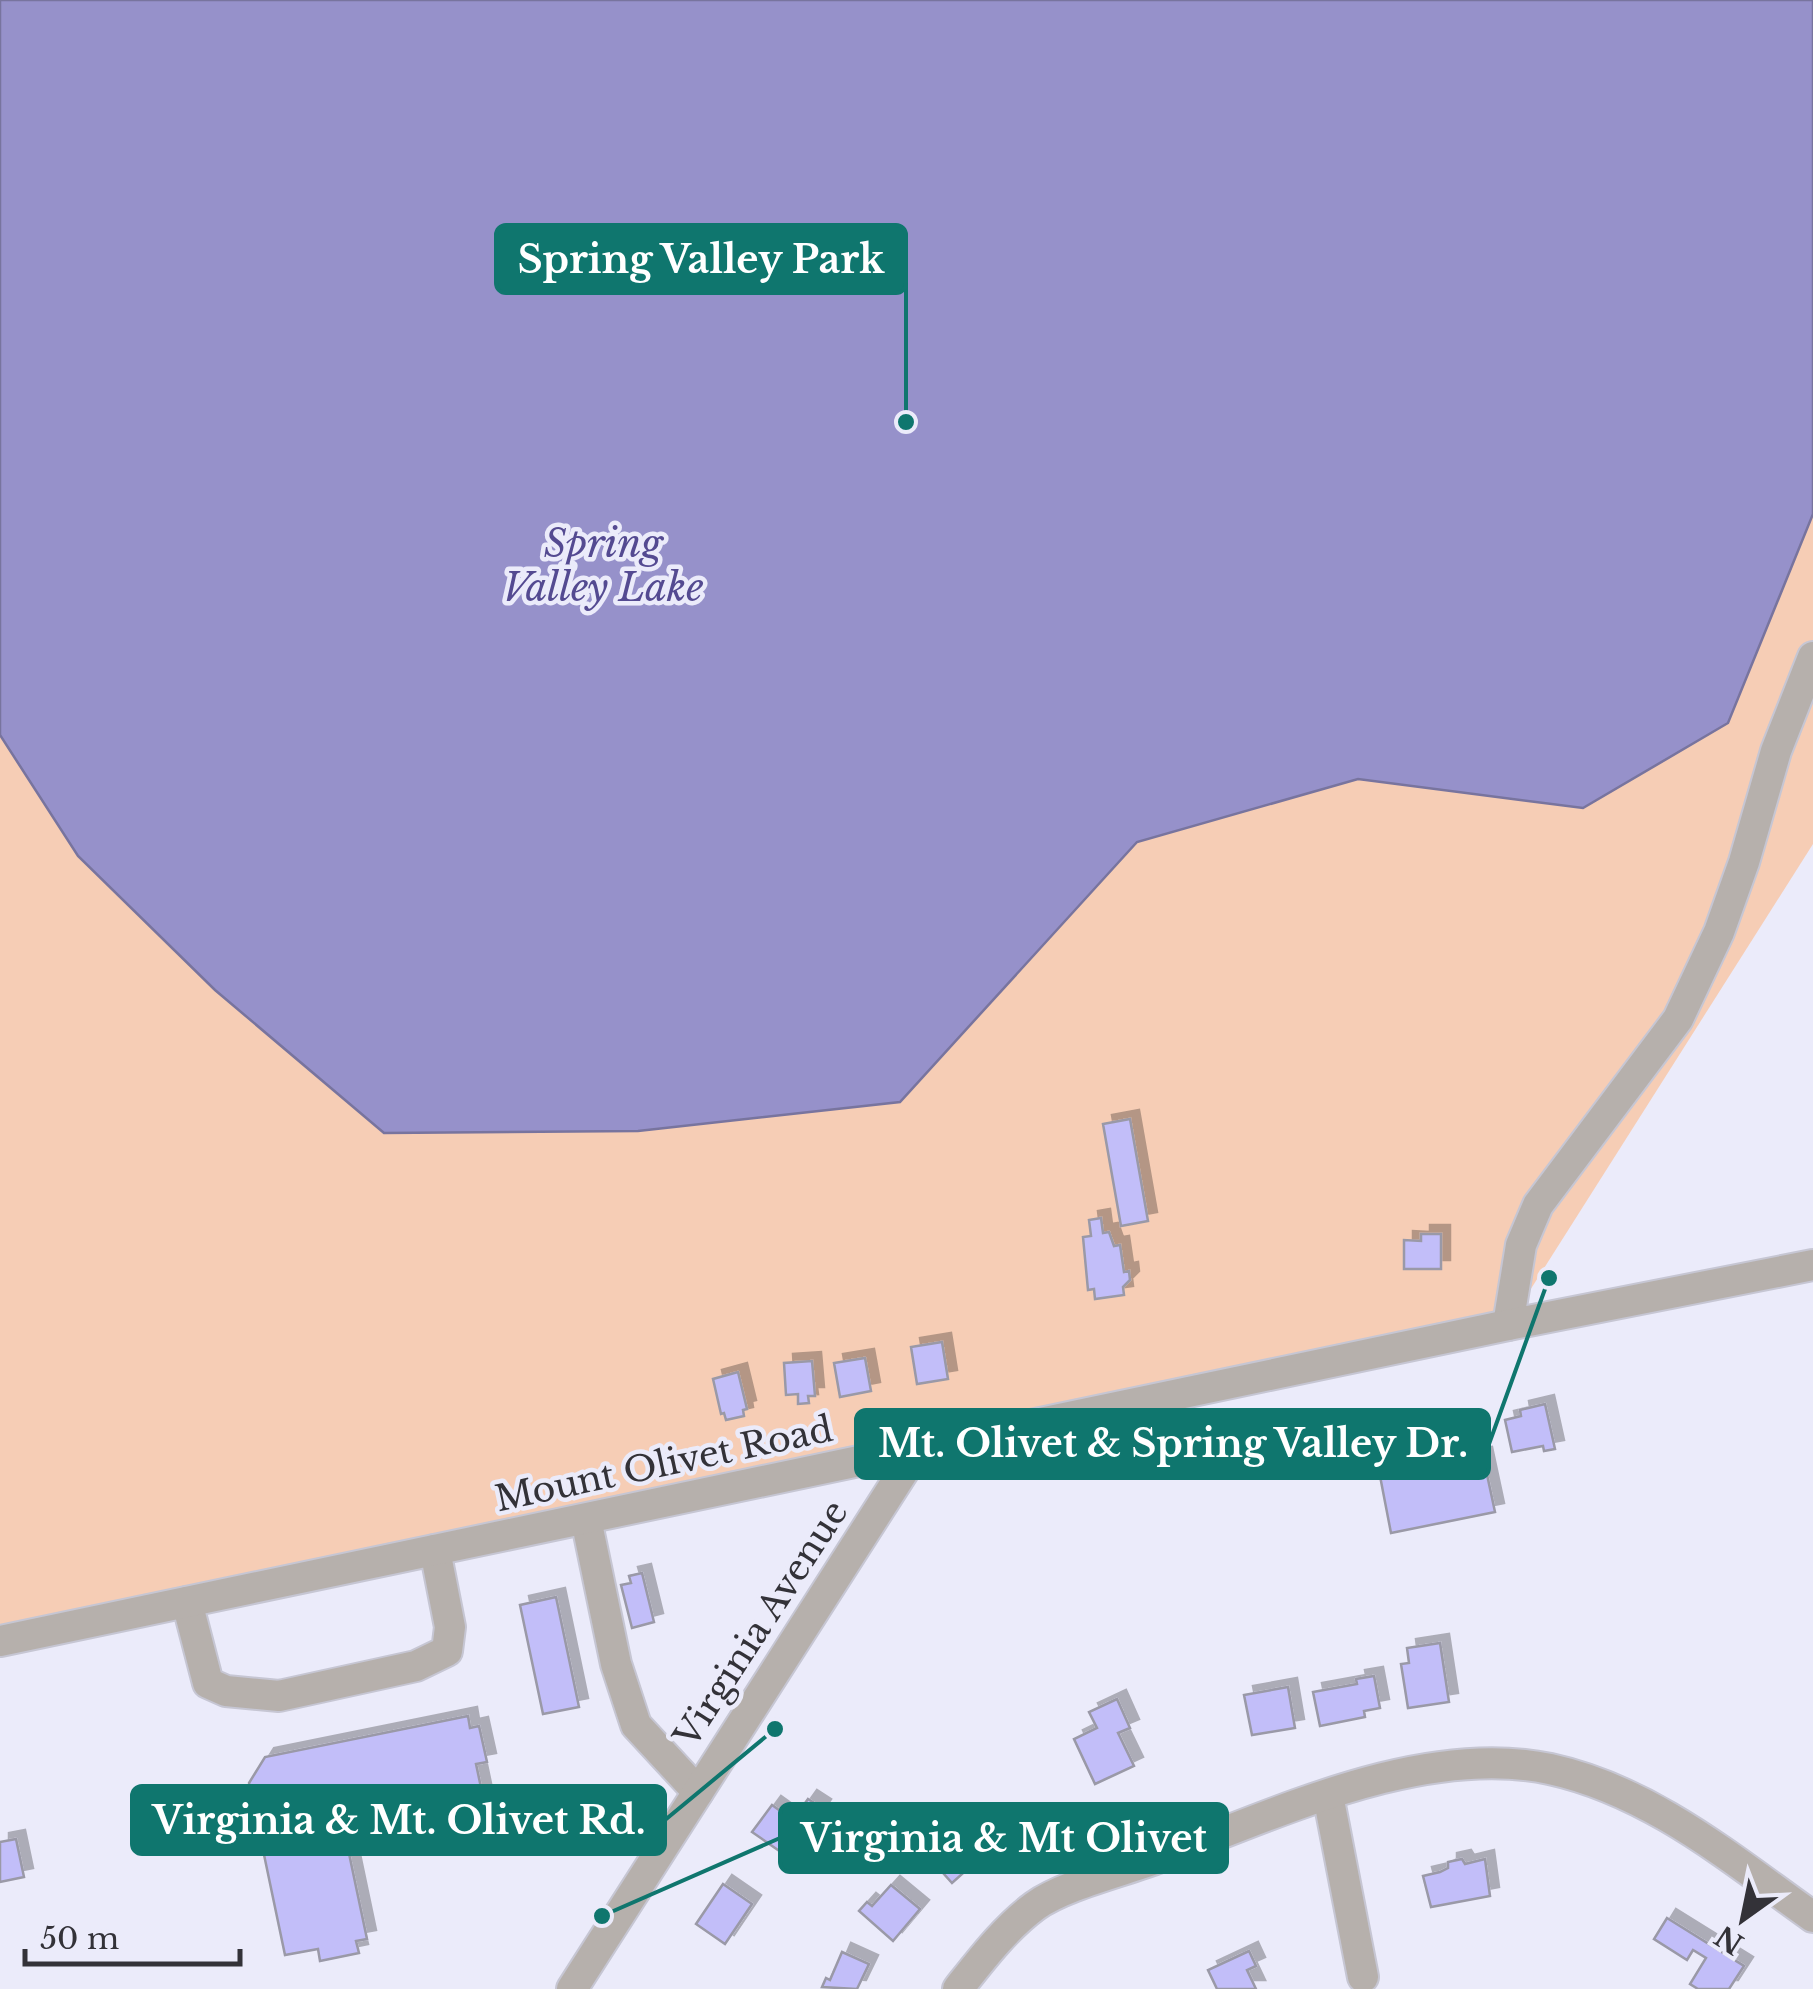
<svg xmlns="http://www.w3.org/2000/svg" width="1813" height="1989" font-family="'Libre Baskerville',serif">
  <defs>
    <filter id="shadow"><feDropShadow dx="9" dy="-9" stdDeviation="0" flood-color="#0004"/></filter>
  </defs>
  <rect width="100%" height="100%" fill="#ebebfa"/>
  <polygon fill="#f6cdb5" points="0,0 1813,0 1813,844 1508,1325 0,1646"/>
  <polygon fill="#9691ca" stroke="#78749e" stroke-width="2.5" points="0,0 1813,0 1813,514 1728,723 1583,808 1358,779 1137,842 900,1102 638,1131 384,1133 215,990 78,856 0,735"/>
  <g fill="#c2bef9" stroke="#9a99a7" stroke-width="2.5" filter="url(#shadow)">
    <polygon points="1130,1119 1148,1221 1121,1226 1103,1124"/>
    <polygon points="1101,1218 1103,1233 1109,1232 1114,1246 1120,1245 1124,1272 1129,1271 1130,1280 1123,1287 1124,1295 1095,1299 1094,1289 1088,1290 1083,1237 1091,1236 1089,1220"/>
    <polygon points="1421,1234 1441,1234 1441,1269 1404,1269 1404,1240 1421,1241"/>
    <polygon points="942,1342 948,1379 917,1384 911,1347"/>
    <polygon points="865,1358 871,1391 840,1397 834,1363"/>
    <polygon points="812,1361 815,1396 808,1396 809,1403 798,1404 798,1394 786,1395 784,1363"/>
    <polygon points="738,1372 747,1409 743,1410 744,1416 726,1420 724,1413 721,1414 713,1379"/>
    <polygon points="1545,1404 1555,1449 1544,1451 1543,1446 1512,1452 1505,1420 1521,1416 1520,1410"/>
    <polygon points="1463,1444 1466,1459 1483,1456 1495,1512 1391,1533 1380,1476 1419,1469 1416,1453"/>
    <polygon points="642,1573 654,1622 632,1628 621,1585 631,1583 629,1576"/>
    <polygon points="556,1597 579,1707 543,1714 520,1605"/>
    <polygon points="1440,1643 1449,1702 1408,1708 1401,1664 1409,1663 1407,1648"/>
    <polygon points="1374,1676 1380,1708 1364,1711 1365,1717 1320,1726 1313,1692 1357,1684 1356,1679"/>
    <polygon points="1288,1687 1295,1728 1252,1735 1244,1695"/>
    <polygon points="1117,1699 1130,1728 1118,1733 1134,1766 1095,1784 1074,1739 1097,1728 1089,1712"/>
    <polygon points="468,1716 470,1728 479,1726 487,1762 476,1764 483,1797 343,1825 367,1939 356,1941 359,1953 320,1961 318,1949 285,1955 249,1783 265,1757"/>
    <polygon points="808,1799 822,1808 788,1857 752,1832 772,1805 793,1820"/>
    <polygon points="963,1822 989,1850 952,1883 927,1855"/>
    <polygon points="16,1839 24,1877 0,1882 0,1842"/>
    <polygon points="1462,1859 1465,1864 1485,1859 1490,1896 1431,1907 1423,1876 1440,1872 1448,1868 1448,1862"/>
    <polygon points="723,1884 752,1904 725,1944 696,1924"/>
    <polygon points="891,1885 920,1909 893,1941 859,1911 867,1902 872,1906"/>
    <polygon points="1667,1918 1744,1966 1729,1989 1698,1989 1690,1984 1706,1958 1693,1950 1687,1960 1654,1939"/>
    <polygon points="1249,1951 1256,1966 1247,1970 1256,1989 1217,1989 1208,1970"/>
    <polygon points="842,1952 869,1964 857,1989 822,1987 826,1978 830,1980"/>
  </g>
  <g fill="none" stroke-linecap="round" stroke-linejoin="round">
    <defs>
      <g id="minor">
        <polyline points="1508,1325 1521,1245 1538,1205 1678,1019 1719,932 1744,862 1776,751 1813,657"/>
        <polyline points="586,1519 616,1664 636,1725 698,1792"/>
        <polyline points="187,1602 208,1683 226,1691 279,1696 416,1666 447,1651 450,1627 435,1550"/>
        <polyline points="0,1641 1508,1325 1813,1265"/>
        <polyline points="1328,1795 1363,1977"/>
        <polyline points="572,1989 917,1450"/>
        <path d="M958 1989C981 1960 1005 1928 1035 1906 1062 1886 1123 1871 1155 1859 1274 1815 1422 1742 1550 1769 1651 1791 1731 1859 1813 1917"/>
      </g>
    </defs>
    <use href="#minor" stroke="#c6c6d3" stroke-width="34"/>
    <use href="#minor" stroke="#b6b0ac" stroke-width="30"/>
  </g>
  <g text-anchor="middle" stroke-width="9" stroke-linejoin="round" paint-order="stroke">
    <g font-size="35" fill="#333238" stroke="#ebebfa">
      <text transform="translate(664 1464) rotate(-12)" y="12">Mount Olivet Road</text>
      <text transform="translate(761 1624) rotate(-57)" y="12">Virginia Avenue</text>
    </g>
    <g font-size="38" font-style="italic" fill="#544a91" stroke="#ebebfa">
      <text x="603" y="557">Spring<tspan x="603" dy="44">Valley Lake</tspan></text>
    </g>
  </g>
  <path fill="none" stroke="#0f766e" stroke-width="4" d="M906 422L906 259M1549 1278L1489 1444M775 1729L665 1820M602 1916L780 1838"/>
  <g fill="#0f766e" stroke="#ebebfa" stroke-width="4">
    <circle cx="906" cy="422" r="10"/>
    <circle cx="1549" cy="1278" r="10"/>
    <circle cx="775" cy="1729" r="10"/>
    <circle cx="602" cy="1916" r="10"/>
  </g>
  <g fill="#0f766e" stroke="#0f766e" stroke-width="4">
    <rect x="496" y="225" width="410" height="68" rx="10"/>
    <rect x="856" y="1410" width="633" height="68" rx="10"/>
    <rect x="132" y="1786" width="533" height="68" rx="10"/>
    <rect x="780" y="1804" width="447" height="68" rx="10"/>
  </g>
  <g font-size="38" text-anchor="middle" font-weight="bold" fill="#fff">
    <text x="701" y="273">Spring Valley Park</text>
    <text x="1173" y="1457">Mt. Olivet &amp; Spring Valley Dr.</text>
    <text x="399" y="1834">Virginia &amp; Mt. Olivet Rd.</text>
    <text x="1004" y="1852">Virginia &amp; Mt Olivet</text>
  </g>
  <g transform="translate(1743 1919) rotate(213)" stroke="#ebebfa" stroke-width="8" paint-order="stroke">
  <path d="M0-8L18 38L0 25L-18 38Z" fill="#333238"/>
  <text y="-15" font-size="28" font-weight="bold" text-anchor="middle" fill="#333238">N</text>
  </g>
  <path d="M25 1949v15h215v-15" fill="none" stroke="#333238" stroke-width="5"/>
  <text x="40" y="1949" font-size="30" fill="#333238" stroke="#ebebfa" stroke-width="8" paint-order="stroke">50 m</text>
</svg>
